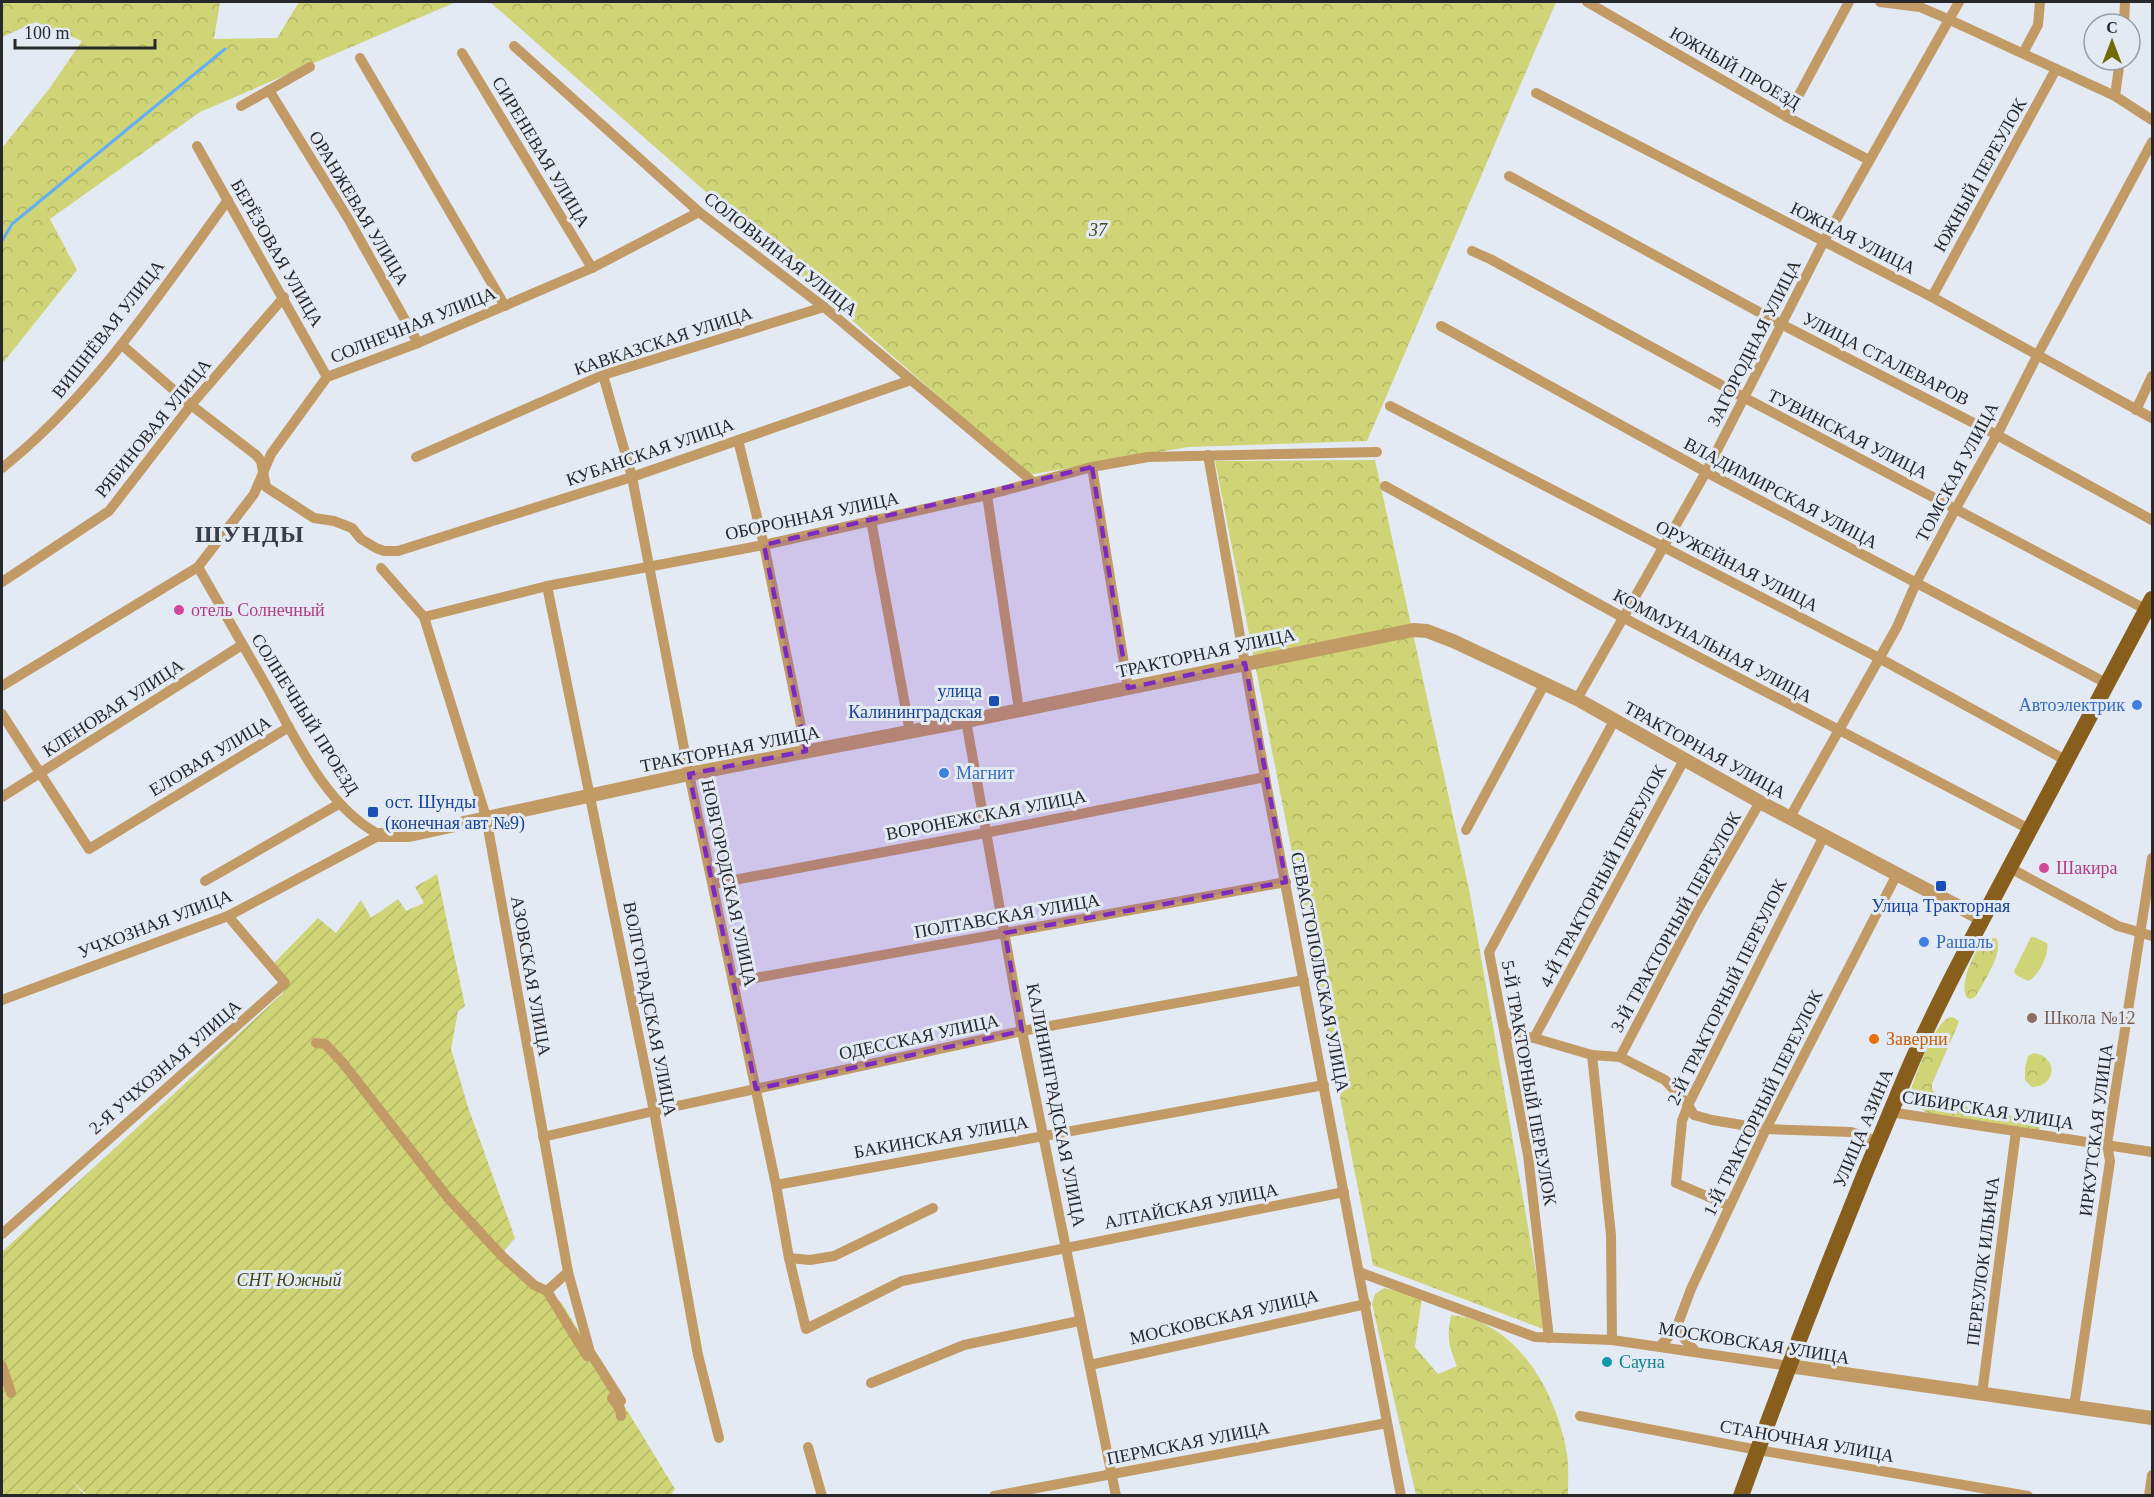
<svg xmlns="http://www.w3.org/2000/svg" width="2154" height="1497" font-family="Georgia,serif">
  <defs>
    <pattern id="forest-crowns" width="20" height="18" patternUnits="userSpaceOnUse" patternTransform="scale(1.5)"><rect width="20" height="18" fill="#cfd476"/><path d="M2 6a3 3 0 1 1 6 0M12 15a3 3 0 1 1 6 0" fill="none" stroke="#b2b666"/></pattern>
    <pattern id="garden-furrows" width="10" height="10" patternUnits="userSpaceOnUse" patternTransform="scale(1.5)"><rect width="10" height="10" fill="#cfd476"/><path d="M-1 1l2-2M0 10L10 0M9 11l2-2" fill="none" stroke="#b2b666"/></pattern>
  </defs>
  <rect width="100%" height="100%" fill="#e4eaf4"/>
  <g fill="url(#forest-crowns)">
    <polygon points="2,2 220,2 214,39 277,38 299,2 456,2 200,112 50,219 77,270 2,364 2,148 49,89 82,41 36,22 2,37"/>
    <polygon points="490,2 1556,2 1367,441 1188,447 1028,475"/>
    <polygon points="1375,460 1470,894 1546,1330 1373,1265 1215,461"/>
    <path d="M1996 938C2005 951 1983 983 1976 996L1971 999 1967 998C1958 983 1975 952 1984 939Z"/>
    <path d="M1950 1017 1955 1018 1959 1022 1932 1084V1089L1939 1099 1953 1104 2034 1120 2042 1126 2039 1130 1933 1115 1924 1111 1910 1098 1911 1089C1918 1071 1933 1024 1950 1017Z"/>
    <path d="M2034 1053C2061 1058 2054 1088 2032 1087L2025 1080V1068L2028 1056Z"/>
    <path d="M1384 1288 1422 1297 1415 1347 1438 1374 1457 1366C1448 1345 1447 1337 1451 1315 1518 1321 1557 1394 1567 1454 1569 1467 1568 1482 1568 1495H1416L1372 1304 1375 1294Z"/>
  </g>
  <path fill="#cfd476" d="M2031 937H2034L2047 943C2050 953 2038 977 2028 981L2016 975 2014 971Z"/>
  <polygon fill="url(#garden-furrows)" points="437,874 465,1006 458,1011 451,1049 468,1107 515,1238 503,1252 527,1279 561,1302 675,1489 670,1496 88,1496 70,1479 85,1495 2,1496 2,1252 282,994 288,985 274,963 318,918 336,933 361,900 371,918 398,899 406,911 424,903 415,887"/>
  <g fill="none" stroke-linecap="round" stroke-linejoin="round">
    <polyline stroke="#63aff6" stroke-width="3" points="2,241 12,224 225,49"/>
    <g stroke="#c29a65" stroke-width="10">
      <polyline points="1587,2 1787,117 1869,160"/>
      <polyline points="1880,2 1920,7 1950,20 2115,96 2152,120"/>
      <polyline points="2124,24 2125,2"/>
      <polyline points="514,46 699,212 824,307 1033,482"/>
      <polyline points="462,53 592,268"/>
      <polyline points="2023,53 2038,25 2040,2"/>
      <polyline points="360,58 505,306"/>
      <polyline points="269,90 349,220 418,343"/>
      <polyline points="1536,93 1932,297 2152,418"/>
      <polyline points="2115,96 2120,60"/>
      <polyline points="241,106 310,67"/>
      <polyline points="1787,117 1849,2"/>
      <polyline points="197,146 327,377"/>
      <polyline points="1509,176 1781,324 1997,435 2152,520"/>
      <polyline points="1472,251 1490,259 1745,398 2147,610"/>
      <polyline points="1932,297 2056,69"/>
      <polyline points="1441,326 1706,472 2108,684"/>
      <polyline points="122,345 191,405 256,455 261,461 266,487 314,518 334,521 352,528 361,539 376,548 384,551 398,551 632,477 911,380"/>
      <polyline points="603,375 632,477 689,774 776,1185 789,1258 806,1329 902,1281 1344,1192"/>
      <polyline points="1390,406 1879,658 2067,761"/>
      <polyline points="2136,410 2152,376"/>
      <polyline points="738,440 764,545 806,751"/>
      <polyline points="1208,455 1265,777 1401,1496"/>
      <polyline points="416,457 603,375 824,307"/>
      <polyline points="1092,467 1128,688"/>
      <path d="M2 468C94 395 159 294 228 200"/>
      <polyline points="1385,486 1624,618 2029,829"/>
      <polyline points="987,495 1019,710"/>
      <polyline points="871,520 910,732"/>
      <path d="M198 567C221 607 244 647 267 687 295 738 327 808 380 835"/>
      <polyline points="381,568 424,617 486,817 568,1272 590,1352 621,1401"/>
      <polyline points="2,582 109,511 191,405 284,297"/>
      <polyline points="547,586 654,1111 698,1355 719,1438"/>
      <polyline points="424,617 547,586 764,545 987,495 1092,467 1148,457 1377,452"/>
      <polyline points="2,686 198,567 254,494 271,454 327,377 418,343 592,268 699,212"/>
      <polyline points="1577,699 1706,472 1824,241 1959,2"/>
      <polyline points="2,714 89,849 289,727"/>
      <polyline points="966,721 1022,1031 1116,1496"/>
      <polyline points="2,797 242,645"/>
      <polyline points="1790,817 1897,627 1916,583 1956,508 1997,435 2038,354 2152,142"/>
      <polyline points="1466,830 1545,683"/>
      <polyline points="2010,868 2118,926 2152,936"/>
      <polyline points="205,881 339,804"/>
      <polyline points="713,884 985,833 1265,777"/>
      <polyline points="733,982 1286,882"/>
      <polyline points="2,1000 228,916 380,835"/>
      <polyline points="1505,1033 1534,1038 1592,1055 1620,1057 1665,1080 1688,1105 1694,1115 1712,1120 1766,1129 1851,1132 1877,1141"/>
      <polyline points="1534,1038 1684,760"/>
      <polyline points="316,1043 325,1044 343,1063 449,1199 502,1256 534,1285 547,1291 587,1356"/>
      <polyline points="1592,1055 1611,1235 1612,1340"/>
      <polyline points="1620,1057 1694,916 1760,802"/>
      <polyline points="1890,1112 2152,1152"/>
      <polyline points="543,1137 654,1111 1022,1031 1304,980"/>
      <polyline points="776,1185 1324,1085"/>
      <polyline points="1730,1206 1676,1183 1682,1121 1688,1105 1824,836"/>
      <polyline points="2,1234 285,983 228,916"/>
      <polyline points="789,1258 810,1260 834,1256 933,1208"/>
      <polyline points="1359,1272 1535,1337 1612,1340 1789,1366"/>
      <polyline points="547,1291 568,1272"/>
      <polyline points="1676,1329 1696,1352"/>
      <polyline points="1549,1338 1528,1155 1489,952 1614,721"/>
      <polyline points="1660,1346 1676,1329 1691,1289 1766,1129 1897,874"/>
      <polyline points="1090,1365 1366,1304"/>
      <polyline points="2,1366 11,1393"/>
      <polyline points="871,1383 964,1345 1079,1321"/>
      <polyline points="1982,1394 2016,1131"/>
      <polyline points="612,1398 620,1409 621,1416"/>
      <polyline points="2074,1407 2110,1161 2107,1144 2152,858"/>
      <polyline points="1580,1416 1758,1450 2028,1496"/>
      <polyline points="808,1447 822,1496"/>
      <polyline points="994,1496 1387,1423"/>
      <polyline points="2149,1496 2152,1475"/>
    </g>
    <g stroke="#c29a65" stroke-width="14">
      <polyline points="380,835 409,835 689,774 966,721 1413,630 1427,631 1453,641 1577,699 1760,802 1982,919"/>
      <polyline points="1789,1366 2152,1418"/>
    </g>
    <path stroke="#885e1c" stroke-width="16" d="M1741 1496C1792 1354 1847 1214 1906 1075 1932 1014 1963 956 1994 897 2047 798 2100 699 2152 599"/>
  </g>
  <path fill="#7b2cbf" fill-opacity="0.2" stroke="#7b2cbf" stroke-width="4.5" stroke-dasharray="12 8" stroke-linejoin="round" d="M1092 467 1128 688 1245 663 1286 882 1005 933 1022 1031 756 1089 689 774 806 751 764 545Z"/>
  <g fill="#d1479c" stroke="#e4eaf4" stroke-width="2">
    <circle cx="179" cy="610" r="6"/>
    <circle cx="2044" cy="868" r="6"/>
  </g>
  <g fill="#1a4fb4" stroke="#e4eaf4" stroke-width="2">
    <rect x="988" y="695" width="12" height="12" rx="3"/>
    <rect x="367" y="806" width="12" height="12" rx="3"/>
    <rect x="1935" y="880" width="12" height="12" rx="3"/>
  </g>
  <g fill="#3f7fe0" stroke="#e4eaf4" stroke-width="2">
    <circle cx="2137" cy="705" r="6"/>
    <circle cx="944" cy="773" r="6"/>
    <circle cx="1924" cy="942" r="6"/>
  </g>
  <circle fill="#8d6e63" stroke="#e4eaf4" stroke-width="2" cx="2032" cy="1018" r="6"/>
  <circle fill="#e8710a" stroke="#e4eaf4" stroke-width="2" cx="1874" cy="1039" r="6"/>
  <circle fill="#0f9aa8" stroke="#e4eaf4" stroke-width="2" cx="1607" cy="1362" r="6"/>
  <g text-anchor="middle" stroke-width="6" stroke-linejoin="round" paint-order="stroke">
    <g font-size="18" fill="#26282c" stroke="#e4eaf4">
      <text transform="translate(1735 68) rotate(30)" y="6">ЮЖНЫЙ ПРОЕЗД</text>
      <text transform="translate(541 152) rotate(59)" y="6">СИРЕНЕВАЯ УЛИЦА</text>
      <text transform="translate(1980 175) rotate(-61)" y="6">ЮЖНЫЙ ПЕРЕУЛОК</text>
      <text transform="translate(359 208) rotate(59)" y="6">ОРАНЖЕВАЯ УЛИЦА</text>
      <text transform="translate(1853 238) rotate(27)" y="6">ЮЖНАЯ УЛИЦА</text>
      <text transform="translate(277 253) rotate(60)" y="6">БЕРЁЗОВАЯ УЛИЦА</text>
      <text transform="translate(781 254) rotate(38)" y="6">СОЛОВЬИНАЯ УЛИЦА</text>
      <text transform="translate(413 325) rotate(-22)" y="6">СОЛНЕЧНАЯ УЛИЦА</text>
      <text transform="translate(108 329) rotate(-52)" y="6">ВИШНЁВАЯ УЛИЦА</text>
      <text transform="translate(663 341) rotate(-18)" y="6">КАВКАЗСКАЯ УЛИЦА</text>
      <text transform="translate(1754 343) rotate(-63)" y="6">ЗАГОРОДНАЯ УЛИЦА</text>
      <text transform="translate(1886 359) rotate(27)" y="6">УЛИЦА СТАЛЕВАРОВ</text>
      <text transform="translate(153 428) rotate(-51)" y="6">РЯБИНОВАЯ УЛИЦА</text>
      <text transform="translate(1848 434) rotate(27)" y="6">ТУВИНСКАЯ УЛИЦА</text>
      <text transform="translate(650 452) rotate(-19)" y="6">КУБАНСКАЯ УЛИЦА</text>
      <text transform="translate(1957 472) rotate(-62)" y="6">ТОМСКАЯ УЛИЦА</text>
      <text transform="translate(1781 493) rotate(28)" y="6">ВЛАДИМИРСКАЯ УЛИЦА</text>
      <text transform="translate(812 516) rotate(-12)" y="6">ОБОРОННАЯ УЛИЦА</text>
      <text transform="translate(1737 566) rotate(27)" y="6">ОРУЖЕЙНАЯ УЛИЦА</text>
      <text transform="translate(1713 646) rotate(28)" y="6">КОММУНАЛЬНАЯ УЛИЦА</text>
      <text transform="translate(1206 653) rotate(-12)" y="6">ТРАКТОРНАЯ УЛИЦА</text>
      <text transform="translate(113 708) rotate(-33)" y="6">КЛЕНОВАЯ УЛИЦА</text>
      <text transform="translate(305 714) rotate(58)" y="6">СОЛНЕЧНЫЙ ПРОЕЗД</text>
      <text transform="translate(730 749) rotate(-11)" y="6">ТРАКТОРНАЯ УЛИЦА</text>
      <text transform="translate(1705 750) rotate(29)" y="6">ТРАКТОРНАЯ УЛИЦА</text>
      <text transform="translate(210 756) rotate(-31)" y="6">ЕЛОВАЯ УЛИЦА</text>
      <text transform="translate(986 815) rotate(-11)" y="6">ВОРОНЕЖСКАЯ УЛИЦА</text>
      <text transform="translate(1603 876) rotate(-62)" y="6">4-Й ТРАКТОРНЫЙ ПЕРЕУЛОК</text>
      <text transform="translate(729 883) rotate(78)" y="6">НОВГОРОДСКАЯ УЛИЦА</text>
      <text transform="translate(1007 916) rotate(-10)" y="6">ПОЛТАВСКАЯ УЛИЦА</text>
      <text transform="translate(1676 922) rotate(-61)" y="6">3-Й ТРАКТОРНЫЙ ПЕРЕУЛОК</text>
      <text transform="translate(155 924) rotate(-21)" y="6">УЧХОЗНАЯ УЛИЦА</text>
      <text transform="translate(1320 972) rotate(79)" y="6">СЕВАСТОПОЛЬСКАЯ УЛИЦА</text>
      <text transform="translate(531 976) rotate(80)" y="6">АЗОВСКАЯ УЛИЦА</text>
      <text transform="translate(1727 992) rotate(-64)" y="6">2-Й ТРАКТОРНЫЙ ПЕРЕУЛОК</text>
      <text transform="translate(650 1009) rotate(79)" y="6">ВОЛГОГРАДСКАЯ УЛИЦА</text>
      <text transform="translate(919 1037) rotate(-12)" y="6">ОДЕССКАЯ УЛИЦА</text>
      <text transform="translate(165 1067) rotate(-41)" y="6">2-Я УЧХОЗНАЯ УЛИЦА</text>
      <text transform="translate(1529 1083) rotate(80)" y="6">5-Й ТРАКТОРНЫЙ ПЕРЕУЛОК</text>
      <text transform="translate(1763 1103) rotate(-64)" y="6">1-Й ТРАКТОРНЫЙ ПЕРЕУЛОК</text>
      <text transform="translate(1056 1105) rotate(79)" y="6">КАЛИНИНГРАДСКАЯ УЛИЦА</text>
      <text transform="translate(1988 1110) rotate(9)" y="6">СИБИРСКАЯ УЛИЦА</text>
      <text transform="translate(1863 1128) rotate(-67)" y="6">УЛИЦА АЗИНА</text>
      <text transform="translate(2096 1130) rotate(-83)" y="6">ИРКУТСКАЯ УЛИЦА</text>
      <text transform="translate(941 1137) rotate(-10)" y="6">БАКИНСКАЯ УЛИЦА</text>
      <text transform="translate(1191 1206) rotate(-11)" y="6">АЛТАЙСКАЯ УЛИЦА</text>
      <text transform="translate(1983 1261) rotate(-83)" y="6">ПЕРЕУЛОК ИЛЬИЧА</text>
      <text transform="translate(1224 1317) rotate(-13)" y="6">МОСКОВСКАЯ УЛИЦА</text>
      <text transform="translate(1754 1343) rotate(9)" y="6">МОСКОВСКАЯ УЛИЦА</text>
      <text transform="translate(1807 1441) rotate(10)" y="6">СТАНОЧНАЯ УЛИЦА</text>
      <text transform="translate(1188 1443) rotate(-11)" y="6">ПЕРМСКАЯ УЛИЦА</text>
    </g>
    <g font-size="18" font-style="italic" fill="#46481c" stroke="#e4eaf4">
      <text x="1098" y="236">37</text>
      <text x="289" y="1286">СНТ Южный</text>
    </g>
    <g font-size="18" fill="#b23c85" stroke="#e4eaf4" text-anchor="start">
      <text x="191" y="616">отель Солнечный</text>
      <text x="2056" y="874">Шакира</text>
    </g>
    <g font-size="18" fill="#164399" stroke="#e4eaf4" text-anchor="end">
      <text x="982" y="697">улица<tspan x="982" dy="21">Калининградская</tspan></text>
      <text x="385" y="808" text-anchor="start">ост. Шунды<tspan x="385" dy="21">(конечная авт №9)</tspan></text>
      <text x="1941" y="912" text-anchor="middle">Улица Тракторная</text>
    </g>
    <g font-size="18" fill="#366cbe" stroke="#e4eaf4" text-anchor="start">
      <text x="2125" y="711" text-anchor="end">Автоэлектрик</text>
      <text x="956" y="779">Магнит</text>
      <text x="1936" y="948">Рашаль</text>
    </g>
    <g font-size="18" fill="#785e54" stroke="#e4eaf4" text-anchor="start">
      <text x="2044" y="1024">Школа №12</text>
    </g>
    <g font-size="18" fill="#c56008" stroke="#e4eaf4" text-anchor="start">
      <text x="1886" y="1045">Заверни</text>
    </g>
    <g font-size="18" fill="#0d838f" stroke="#e4eaf4" text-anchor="start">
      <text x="1619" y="1368">Сауна</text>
    </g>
    <g font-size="24" font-weight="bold" letter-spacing="1.5" fill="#393e46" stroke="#e4eaf4">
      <text x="250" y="542">ШУНДЫ</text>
    </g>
  </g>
  <rect width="2154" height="1497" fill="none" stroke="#26282c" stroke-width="6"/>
  <g transform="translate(2112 42)"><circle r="28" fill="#e4eaf4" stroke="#989ca4" stroke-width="1.5"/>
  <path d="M0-4.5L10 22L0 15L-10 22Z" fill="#706a05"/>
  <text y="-9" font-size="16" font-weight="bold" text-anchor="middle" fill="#26282c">С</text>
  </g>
  <path d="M15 39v9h140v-9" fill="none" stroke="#26282c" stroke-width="3"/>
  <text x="24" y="39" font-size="18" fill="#26282c" stroke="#e4eaf4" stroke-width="4.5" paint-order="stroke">100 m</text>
</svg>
